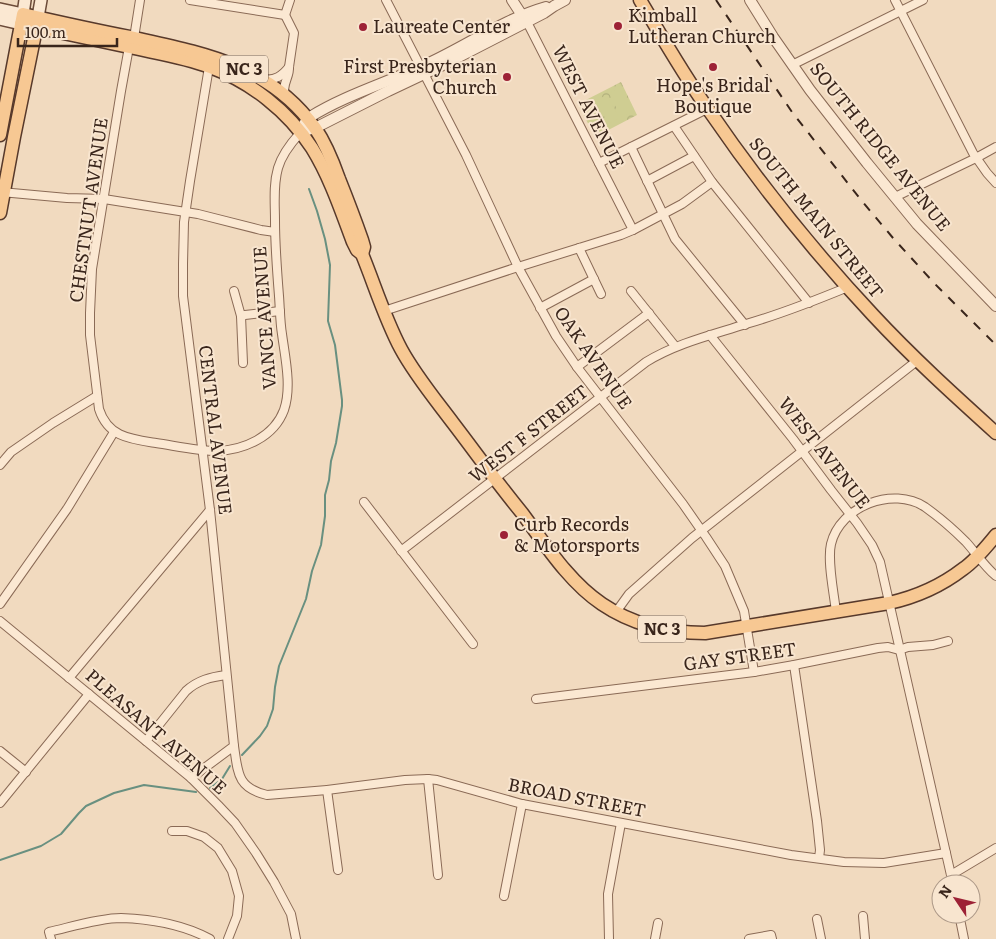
<svg xmlns="http://www.w3.org/2000/svg" width="996" height="939" font-family="Literata,serif">
  <defs>
    <pattern id="forest-crowns" width="20" height="18" patternUnits="userSpaceOnUse" patternTransform="scale(1.25)"><rect width="20" height="18" fill="#cfcd92"/><path d="M2 6a3 3 0 1 1 6 0M12 15a3 3 0 1 1 6 0" fill="none" stroke="#b2b07d"/></pattern>
  </defs>
  <rect width="100%" height="100%" fill="#f1dabf"/>
  <polygon fill="url(#forest-crowns)" points="621,82 637,115 595,137 578,104"/>
  <g fill="#cfcd92">
    <polygon points="620,88 632,112 621,117 609,93"/>
    <polygon points="607,95 619,118 608,124 596,100"/>
    <polygon points="593,101 605,125 595,130 583,107"/>
  </g>
  <g fill="none" stroke-linecap="round" stroke-linejoin="round">
    <g stroke="#699080" stroke-width="2">
      <polyline points="242,755 260,736 267,726 273,709 275,687 279,666 306,599 312,571 321,545 325,516 325,495 329,480 331,461 336,443 342,406 342,400 335,345 328,321 330,265 325,239 317,211 309,189"/>
      <polyline points="210,788 222,779 230,766"/>
      <polyline points="0,860 41,846 61,834 79,813 86,806 114,793 144,785 196,792"/>
    </g>
    <defs>
      <g id="minor">
        <polyline points="190,0 285,15 290,0"/>
        <polyline points="386,0 466,155 518,267 556,336 577,367 683,504 706,537 725,566 744,611 754,672"/>
        <polyline points="895,0 973,153 987,173 996,183"/>
        <path d="M285 15 294 33 289 67C290 77 281 85 285 96"/>
        <polyline points="527,22 633,230"/>
        <polyline points="134,38 140,0"/>
        <path d="M129 47 121 91 92 269 90 313V335L99 409C108 437 130 439 156 443 176 446 198 451 217 451 244 450 274 437 284 410 292 387 285 357 282 334 280 322 280 309 279 296 277 271 275 246 275 221 275 203 273 185 278 168 282 154 291 143 300 133"/>
        <polyline points="792,65 923,0"/>
        <path d="M263 79C275 81 282 76 289 67"/>
        <polyline points="674,126 712,182 809,303"/>
        <polyline points="631,147 675,239 745,325"/>
        <polyline points="599,163 707,109"/>
        <polyline points="647,181 694,156"/>
        <polyline points="1,192 67,198 104,199 198,214 261,230 275,232"/>
        <polyline points="895,197 976,158 996,147"/>
        <polyline points="579,248 601,294"/>
        <polyline points="234,291 241,316"/>
        <polyline points="631,291 675,346"/>
        <polyline points="540,308 594,279"/>
        <polyline points="384,311 518,267 621,235 633,230 682,204 712,182"/>
        <polyline points="710,335 793,439 831,490 857,523 872,545 880,562 953,884"/>
        <polyline points="243,363 241,316 245,315 280,311"/>
        <polyline points="577,367 649,313"/>
        <polyline points="0,465 11,452 53,423 97,396"/>
        <polyline points="364,502 473,644"/>
        <path d="M401 551 646 362C677 343 712 335 746 324 781 314 814 301 848 287"/>
        <polyline points="0,604 67,509 114,432"/>
        <polyline points="616,612 629,594 692,538 918,360"/>
        <path d="M836 612C834 593 827 561 831 544 840 506 893 486 925 507 939 517 954 530 966 542 976 553 984 566 996 576"/>
        <polyline points="0,621 191,778 218,805 235,823 256,853 274,882 291,914 296,939"/>
        <polyline points="794,665 817,821 820,850 819,858"/>
        <polyline points="69,678 210,510"/>
        <polyline points="536,699 754,672 794,665 878,648 888,647 899,650 908,647 933,645 948,641"/>
        <path d="M146 741 186 691C198 680 211 677 226 675"/>
        <path d="M234 746C238 773 237 788 267 795L327 790 405 780 428 779 437 780 522 804 791 855 844 862 884 863 946 853"/>
        <polyline points="0,751 26,772"/>
        <polyline points="191,778 234,746 210,510 183,296 183,264 184,222 190,181 209,67"/>
        <polyline points="428,779 438,875"/>
        <polyline points="327,790 338,870"/>
        <polyline points="0,803 89,694"/>
        <polyline points="172,831 187,831 204,837 218,848 232,871 239,896 237,916 228,939"/>
        <polyline points="951,875 996,848"/>
        <polyline points="504,896 522,804"/>
        <polyline points="959,914 964,939"/>
        <polyline points="863,916 865,939"/>
        <polyline points="817,919 821,939"/>
        <path d="M51 939 49 932C71 927 99 918 121 918 151 919 184 925 210 939"/>
        <polyline points="609,939 608,894 621,823"/>
        <polyline points="655,939 658,923"/>
        <polyline points="749,939 771,935 772,939"/>
      </g>
      <g id="tertiary">
        <polyline points="512,0 525,20"/>
        <polyline points="750,0 773,37 810,90 867,163 917,224 996,306"/>
        <path d="M304 124 307 119 310 117C347 94 390 82 429 63 468 45 504 19 546 7"/>
        <polyline points="308,130 315,128 388,91 445,64 544,13 554,6 565,0"/>
      </g>
      <g id="secondary">
        <polyline points="0,9 23,14 25,0"/>
        <polyline points="38,17 41,0"/>
        <polyline points="0,19 21,24"/>
      </g>
      <g id="primary">
        <path d="M640 0C662 37 683 74 708 109 758 182 813 251 873 315 912 357 954 395 996 433"/>
        <path d="M21 24C57 32 93 39 129 47 156 53 184 57 210 67 251 82 288 111 312 148 330 177 341 210 353 242L357 250 362 254C375 286 385 319 401 349 415 375 435 399 453 423 476 453 498 484 522 513 545 544 569 582 602 604 633 625 668 633 705 633L889 603C916 597 941 586 963 569 976 560 986 547 996 535"/>
        <path d="M0 135 23 14C58 22 94 30 130 37 202 53 269 64 315 128 326 144 333 162 339 179 347 199 355 220 362 240L364 247 362 254"/>
        <polyline points="0,213 14,137 38,19"/>
      </g>
    </defs>
    <use href="#minor" stroke="#8a6a56" stroke-width="10"/>
    <use href="#tertiary" stroke="#8a6a56" stroke-width="12"/>
    <use href="#secondary" stroke="#6c4b39" stroke-width="14"/>
    <use href="#primary" stroke="#57392b" stroke-width="15"/>
    <use href="#minor" stroke="#fbe8d2" stroke-width="8"/>
    <use href="#tertiary" stroke="#fbe8d2" stroke-width="10"/>
    <use href="#secondary" stroke="#fbe8d2" stroke-width="11"/>
    <use href="#primary" stroke="#f7c893" stroke-width="12"/>
    <polyline stroke="#39251b" stroke-width="2" stroke-dasharray="9 9" stroke-linecap="butt" points="716,0 792,112 861,200 893,238 935,284 996,345"/>
  </g>
  <g fill="#9d2236" stroke="#f8e5cf" stroke-width="2">
    <circle cx="618" cy="26" r="5"/>
    <circle cx="363" cy="27" r="5"/>
    <circle cx="713" cy="67" r="5"/>
    <circle cx="507" cy="77" r="5"/>
    <circle cx="504" cy="535" r="5"/>
  </g>
  <g text-anchor="middle" stroke-width="4" stroke-linejoin="round" paint-order="stroke">
    <g fill="#f8e5cf" stroke="#725f51" stroke-width="1">
      <rect x="220" y="55.5" width="48" height="27" rx="4"/>
      <rect x="638" y="615.5" width="48" height="27" rx="4"/>
    </g>
    <g font-size="16" font-weight="bold" fill="#39251b">
      <text x="244" y="75">NC 3</text>
      <text x="662" y="635">NC 3</text>
    </g>
    <g font-size="18" fill="#39251b" stroke="#f8e5cf" text-anchor="start">
      <text x="628" y="22">Kimball<tspan x="628" dy="21">Lutheran Church</tspan></text>
      <text x="373" y="33">Laureate Center</text>
      <text x="497" y="73" text-anchor="end">First Presbyterian<tspan x="497" dy="21">Church</tspan></text>
      <text x="713" y="92" text-anchor="middle">Hope's Bridal<tspan x="713" dy="21">Boutique</tspan></text>
      <text x="514" y="531">Curb Records<tspan x="514" dy="21">&amp; Motorsports</tspan></text>
    </g>
    <g font-size="18" fill="#39251b" stroke="#f8e5cf">
      <text transform="translate(588 107) rotate(63)" y="6">WEST AVENUE</text>
      <text transform="translate(880 147) rotate(51)" y="6">SOUTH RIDGE AVENUE</text>
      <text transform="translate(89 210) rotate(-82)" y="6">CHESTNUT AVENUE</text>
      <text transform="translate(816 218) rotate(51)" y="6">SOUTH MAIN STREET</text>
      <text transform="translate(265 318) rotate(-94)" y="6">VANCE AVENUE</text>
      <text transform="translate(593 358) rotate(55)" y="6">OAK AVENUE</text>
      <text transform="translate(215 430) rotate(83)" y="6">CENTRAL AVENUE</text>
      <text transform="translate(529 434) rotate(-38)" y="6">WEST F STREET</text>
      <text transform="translate(824 453) rotate(52)" y="6">WEST AVENUE</text>
      <text transform="translate(740 657) rotate(-8)" y="6">GAY STREET</text>
      <text transform="translate(156 732) rotate(41)" y="6">PLEASANT AVENUE</text>
      <text transform="translate(577 798) rotate(11)" y="6">BROAD STREET</text>
    </g>
  </g>
  <g transform="translate(956 899) rotate(305)"><circle r="24" fill="#f8e5cf" stroke="#ac9887"/>
  <path d="M0-4L9 19L0 12L-9 19Z" fill="#9d2236"/>
  <text y="-8" font-size="14" font-weight="bold" text-anchor="middle" fill="#39251b">N</text>
  </g>
  <path d="M18 38v8h99v-8" fill="none" stroke="#39251b" stroke-width="2.5"/>
  <text x="25" y="38" font-size="15" fill="#39251b" stroke="#f8e5cf" stroke-width="4" paint-order="stroke">100 m</text>
</svg>
